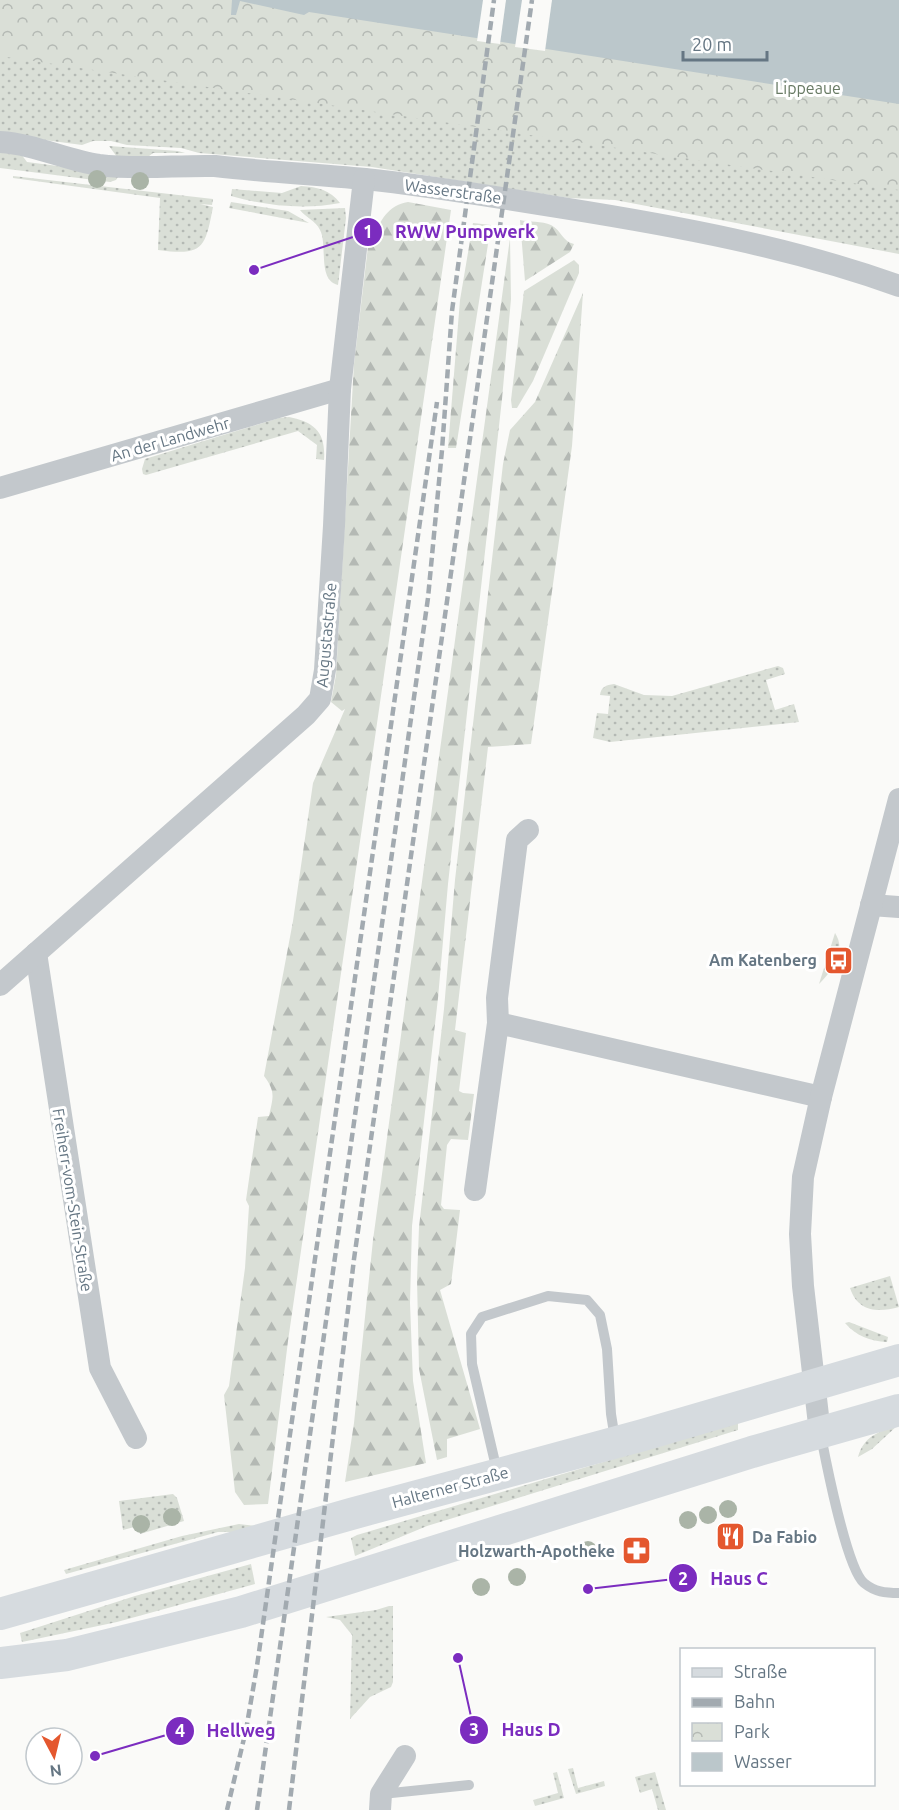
<svg xmlns="http://www.w3.org/2000/svg" width="899" height="1810" font-family="Ubuntu,sans-serif">
  <defs>
    <pattern id="grass-dots" width="8" height="8" patternUnits="userSpaceOnUse" patternTransform="scale(1.5)"><rect width="8" height="8" fill="#dadfd7"/><path d="M2 2h.1M6 6h.1" fill="none" stroke="#b4b9b4" stroke-width="1.8" stroke-linecap="round"/></pattern>
    <pattern id="forest-firs" width="22" height="20" patternUnits="userSpaceOnUse" patternTransform="scale(1.5)"><rect width="22" height="20" fill="#dadfd7"/><path d="M5 1l3.5 6h-7zM16 11l3.5 6h-7z" fill="#b4b9b4"/></pattern>
    <pattern id="park-crowns" width="20" height="18" patternUnits="userSpaceOnUse" patternTransform="scale(1.5)"><rect width="20" height="18" fill="#dadfd7"/><path d="M2 6a3 3 0 1 1 6 0M12 15a3 3 0 1 1 6 0" fill="none" stroke="#b4b9b4"/></pattern>
  </defs>
  <rect width="100%" height="100%" fill="#fafaf8"/>
  <g fill="url(#grass-dots)">
    <polygon points="0,0 899,104 899,254 615,200 569,198 372,167 199,153 181,148 127,145 111,141 93,141 82,145 0,134"/>
    <polygon points="109,146 178,151 185,153 153,153 144,160 117,157"/>
    <polygon points="0,152 21,154 27,162 120,174 116,180 110,182 0,168"/>
    <path d="M13 176 213 199 212 205 200 204 213 207C205 249 203 256 158 250L160 198 13 178Z"/>
    <path d="M301 186C318 187 330 190 340 203 304 210 266 206 231 196L232 189 282 193Z"/>
    <polygon points="231,202 288,211 309,223 229,208"/>
    <path d="M345 208 346 218 338 285C317 280 328 245 320 230 316 221 305 217 300 210Z"/>
    <path d="M289 417C315 422 326 433 324 460L316 459 317 445 298 431 146 475 143 474 142 469 145 459 279 418Z"/>
    <path d="M778 666 783 668 785 674 766 680 775 710 794 704 799 722 610 742 593 738 597 713 608 714 610 696 600 695C601 687 606 685 614 684L644 695 672 696Z"/>
    <path d="M835 933C847 951 832 971 819 984Z"/>
    <path d="M890 1276 899 1307C878 1313 858 1312 850 1288Z"/>
    <path d="M849 1322 888 1337 887 1342C870 1341 856 1336 845 1323Z"/>
    <polygon points="738,1422 738,1430 427,1526 355,1556 351,1538 357,1535"/>
    <path d="M898 1425 872 1449 858 1457C864 1436 878 1432 898 1425Z"/>
    <polygon points="173,1494 177,1498 184,1521 140,1534 138,1526 123,1530 119,1501"/>
    <polygon points="239,1524 264,1527 236,1532 218,1532 66,1574 64,1570 182,1536"/>
    <polygon points="251,1564 255,1584 117,1622 22,1642 20,1633 135,1596"/>
    <polygon points="389,1606 393,1606 393,1682 391,1687 370,1697 350,1719 352,1635 340,1620 326,1617 376,1610"/>
    <polygon points="573,1768 578,1788 604,1781 605,1786 576,1794 568,1769"/>
    <polygon points="557,1772 564,1798 535,1806 533,1800 558,1793 553,1773"/>
    <polygon points="655,1772 666,1810 658,1810 652,1789 640,1793 635,1777"/>
  </g>
  <g fill="url(#forest-firs)">
    <path d="M408 202 451 210 288 1341 268 1504 244 1505 235 1492 224 1395 229 1386 245 1268 249 1206 246 1200 258 1117 269 1116C273 1097 276 1092 264 1076L293 921 313 783 345 709 342 711 331 702 336 675 354 364 369 238H373C380 221 388 205 408 202Z"/>
    <path d="M520 220C529 222 542 221 551 225 561 230 563 242 574 244L570 252 525 281Z"/>
    <polygon points="473,223 491,225 456,448 448,448 460,300"/>
    <polygon points="510,238 511,299 502,399 448,884 438,998 412,1226 410,1303 413,1381 426,1463 345,1482 354,1423 373,1240"/>
    <polygon points="574,260 579,265 579,273 533,381 517,408 512,408 511,400 524,291"/>
    <polygon points="583,293 572,446 531,744 488,747 455,1030 466,1033 459,1091 463,1093 474,1094 468,1140 451,1139 447,1145 441,1205 444,1209 460,1210 451,1284 440,1290 480,1429 447,1439 447,1457 437,1460 419,1369 417,1279 419,1227 444,1009 455,880 503,464 510,430 535,402"/>
  </g>
  <polygon fill="url(#park-crowns)" points="0,0 899,0 899,190 0,56"/>
  <polygon fill="#bbc7cb" points="232,0 899,0 899,104 309,12 304,15 240,1 236,15 231,15"/>
  <g fill="#fafaf8">
    <polygon points="483,0 506,0 500,44 477,41"/>
    <polygon points="522,0 552,0 545,51 515,47"/>
  </g>
  <g fill="none" stroke-linecap="round" stroke-linejoin="round">
    <g stroke="#c3c8cc" stroke-width="10">
      <path d="M821 1436C826 1462 847 1569 864 1583 875 1592 885 1593 899 1593"/>
      <polyline points="497,1471 472,1364 471,1334 482,1317 548,1296 587,1300 600,1315 607,1349 611,1414 615,1439"/>
      <polyline points="382,1794 469,1785"/>
    </g>
    <g stroke="#c3c8cc" stroke-width="22">
      <path d="M0 142C34 144 66 160 99 165 138 170 177 165 215 166 265 172 315 174 365 179 431 186 497 197 563 208 676 226 791 247 899 286"/>
      <polyline points="0,488 340,389"/>
      <polyline points="871,905 899,907"/>
      <polyline points="36,953 100,1368 136,1438"/>
      <polyline points="0,985 306,715 320,699 325,670 334,526 340,389 364,179"/>
      <polyline points="498,1023 497,998 517,840 528,830"/>
      <polyline points="475,1190 498,1023 821,1097"/>
      <polyline points="820,1433 803,1286 800,1234 803,1177 821,1097 899,799"/>
      <polyline points="380,1810 381,1794 405,1756"/>
    </g>
    <g stroke="#d6dbdf" stroke-width="32">
      <polyline points="0,1614 351,1514 643,1435 899,1360"/>
      <polyline points="0,1663 67,1655 241,1612 752,1452 899,1410"/>
    </g>
    <g stroke="#a2aab0" stroke-width="4.5" stroke-dasharray="9 4.5" stroke-linecap="butt">
      <polyline points="227,1810 246,1730 257,1666 437,402"/>
      <polyline points="257,1810 428,598 442,450 452,311 494,0"/>
      <polyline points="289,1810 354,1259 532,0"/>
    </g>
  </g>
  <g fill="#aab4a7">
    <circle cx="97" cy="179" r="9"/>
    <circle cx="140" cy="181" r="9"/>
    <circle cx="728" cy="1509" r="9"/>
    <circle cx="708" cy="1515" r="9"/>
    <circle cx="172" cy="1517" r="9"/>
    <circle cx="688" cy="1520" r="9"/>
    <circle cx="141" cy="1524" r="9"/>
    <circle cx="588" cy="1550" r="9"/>
    <circle cx="517" cy="1577" r="9"/>
    <circle cx="481" cy="1587" r="9"/>
  </g>
  <defs>
    <symbol id="bus-square" viewBox="-11 -11 22 22"><rect x="-9" y="-9" width="18" height="18" rx="4" fill="#e4572e" stroke="#fff"/><path d="M-5-6H5V4H4V6H2V4H-2V6H-4V4H-5ZM-3.5-4V0h7V-4ZM-3.5 1.2v1.5H-2V1.2ZM2 1.2v1.5H3.5V1.2Z" fill="#fff"/></symbol>
    <symbol id="restaurant-square" viewBox="-11 -11 22 22"><rect x="-9" y="-9" width="18" height="18" rx="4" fill="#e4572e" stroke="#fff"/><path d="M-5-6h1v4h1v-4h1v4h1v-4h1v5L-1.5 .5V6h-2V.5L-5-1ZM5-6V6H3V1.5H1.5Q1.5-4 5-6Z" fill="#fff"/></symbol>
    <symbol id="pharmacy-square" viewBox="-11 -11 22 22"><rect x="-9" y="-9" width="18" height="18" rx="4" fill="#e4572e" stroke="#fff"/><path d="M-2-6h4v4h4v4h-4v4h-4v-4h-4v-4h4Z" fill="#fff"/></symbol>
  </defs>
  <g fill-rule="evenodd">
    <use href="#bus-square" x="822" y="944" width="33" height="33"/>
    <use href="#restaurant-square" x="714" y="1520" width="33" height="33"/>
    <use href="#pharmacy-square" x="620" y="1534" width="33" height="33"/>
  </g>
  <g text-anchor="middle" stroke-width="6" stroke-linejoin="round" paint-order="stroke">
    <g font-size="16" fill="#687a64" stroke="#fff">
      <text x="808" y="94">Lippeaue</text>
    </g>
    <g font-size="16" fill="#657683" stroke="#fff">
      <text transform="translate(453 191) rotate(8)" y="6">Wasserstraße</text>
      <text transform="translate(170 439) rotate(-16)" y="6">An der Landwehr</text>
      <text transform="translate(326 635) rotate(-85)" y="6">Augustastraße</text>
      <text transform="translate(73 1200) rotate(81)" y="6">Freiherr-vom-Stein-Straße</text>
      <text transform="translate(450 1487) rotate(-15)" y="6">Halterner Straße</text>
    </g>
    <g font-size="16" font-weight="bold" fill="#657683" stroke="#fff" text-anchor="end">
      <text x="817" y="966">Am Katenberg</text>
      <text x="752" y="1543" text-anchor="start">Da Fabio</text>
      <text x="615" y="1557">Holzwarth-Apotheke</text>
    </g>
  </g>
  <path fill="none" stroke="#7b2cbf" stroke-width="2" d="M254 270L368 232M588 1589L683 1578M458 1658L474 1730M95 1756L180 1731"/>
  <g fill="#7b2cbf" stroke="#fff" stroke-width="2">
    <circle cx="254" cy="270" r="6"/>
    <circle cx="588" cy="1589" r="6"/>
    <circle cx="458" cy="1658" r="6"/>
    <circle cx="95" cy="1756" r="6"/>
    <circle cx="368" cy="232" r="15"/>
    <circle cx="683" cy="1578" r="15"/>
    <circle cx="474" cy="1730" r="15"/>
    <circle cx="180" cy="1731" r="15"/>
  </g>
  <g font-size="18" text-anchor="middle" font-weight="bold" fill="#fff">
    <text x="368" y="238">1</text>
    <text x="683" y="1585">2</text>
    <text x="474" y="1736">3</text>
    <text x="180" y="1737">4</text>
  </g>
  <g font-size="18" text-anchor="middle" font-weight="bold" fill="#7b2cbf" stroke="#fff" stroke-width="6" stroke-linejoin="round" paint-order="stroke">
    <text x="465" y="238">RWW Pumpwerk</text>
    <text x="739" y="1585">Haus C</text>
    <text x="531" y="1736">Haus D</text>
    <text x="241" y="1737">Hellweg</text>
  </g>
  <rect x="680" y="1648" width="195" height="138" fill="#ffffff" stroke="#c1c8cd" stroke-width="1.5"/>
  <rect x="692" y="1668" width="30" height="9" fill="#d6dbdf" stroke="#c1c8cd" stroke-width="1.5"/>
  <text x="734" y="1678" font-size="18" fill="#657683">Straße</text>
  <rect x="692" y="1698" width="30" height="9" fill="#a2aab0" stroke="#c1c8cd" stroke-width="1.5"/>
  <text x="734" y="1708" font-size="18" fill="#657683">Bahn</text>
  <rect x="692" y="1723" width="30" height="18" fill="url(#park-crowns)" stroke="#c1c8cd" stroke-width="1.5"/>
  <text x="734" y="1738" font-size="18" fill="#657683">Park</text>
  <rect x="692" y="1753" width="30" height="18" fill="#bbc7cb" stroke="#c1c8cd" stroke-width="1.5"/>
  <text x="734" y="1768" font-size="18" fill="#657683">Wasser</text>
  <g transform="translate(54 1756) rotate(173)"><circle r="28" fill="#ffffff" stroke="#c1c8cd" stroke-width="1.5"/>
  <path d="M0-4.5L10 22L0 15L-10 22Z" fill="#e4572e"/>
  <text y="-9" font-size="16" font-weight="bold" text-anchor="middle" fill="#657683">N</text>
  </g>
  <path d="M683 51v9h84v-9" fill="none" stroke="#657683" stroke-width="3"/>
  <text x="692" y="51" font-size="18" fill="#657683" stroke="#ffffff" stroke-width="4.5" paint-order="stroke">20 m</text>
</svg>
